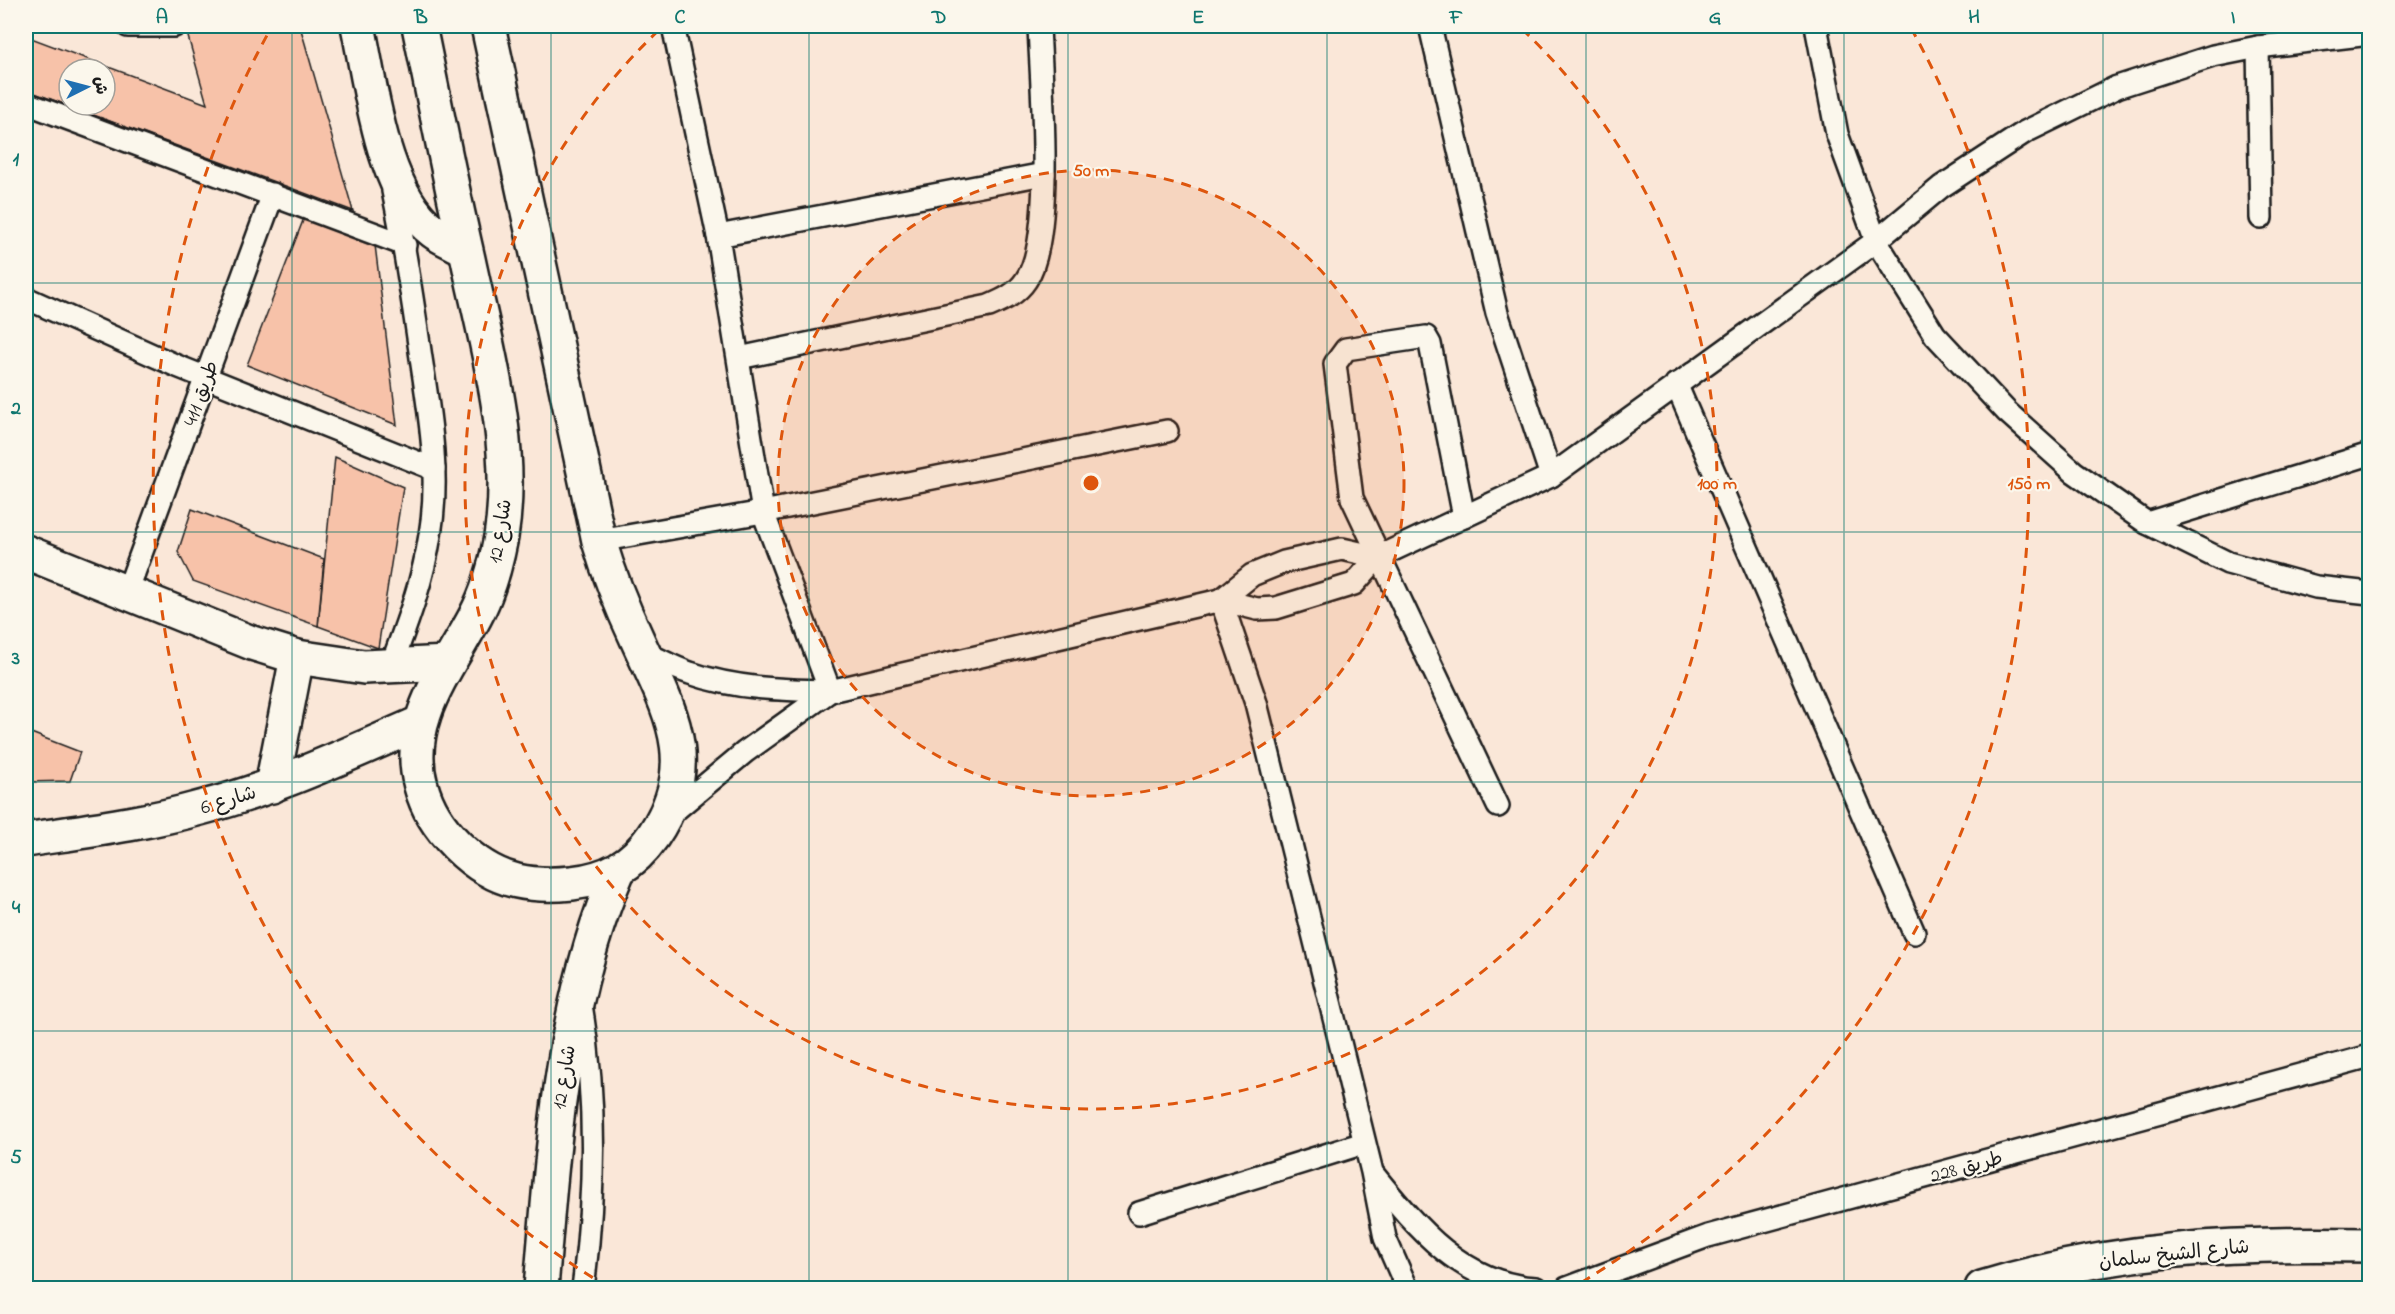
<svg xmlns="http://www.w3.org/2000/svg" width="2395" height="1314" font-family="'Indie Flower','Playpen Sans Arabic',sans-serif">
  <rect width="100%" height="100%" fill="#fae7d8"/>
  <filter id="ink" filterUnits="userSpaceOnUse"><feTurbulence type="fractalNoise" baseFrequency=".0167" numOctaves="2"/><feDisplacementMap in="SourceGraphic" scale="12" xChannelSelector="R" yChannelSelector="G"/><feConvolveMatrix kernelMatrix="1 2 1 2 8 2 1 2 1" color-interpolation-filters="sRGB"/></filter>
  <g filter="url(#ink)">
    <g fill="#f7c2a9" stroke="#1c1c1c" stroke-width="1.5" fill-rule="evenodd">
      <path d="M185 26H300L353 211 26 90V36L207 104ZM69 69H105V105H69Z"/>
      <polygon points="304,218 375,245 397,425 247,365"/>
      <polygon points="335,457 403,487 378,648 318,626"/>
      <polygon points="192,509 324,559 318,626 193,581 178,552"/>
      <polygon points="26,731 80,752 70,781 26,782"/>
    </g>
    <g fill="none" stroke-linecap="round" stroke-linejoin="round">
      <defs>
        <g id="lane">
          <polyline points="128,26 174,26"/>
          <polyline points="673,26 718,236 763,512 830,691"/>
          <polyline points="1430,26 1497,313 1551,476"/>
          <polyline points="1816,26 1837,134 1876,241 1935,335 2007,412 2074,472 2147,523 2228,563 2316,587 2370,593"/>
          <polyline points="2258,47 2261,218"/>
          <polyline points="26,103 405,245"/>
          <polyline points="718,236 1044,174"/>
          <polyline points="26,298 177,366 434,469"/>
          <path d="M739 358 989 306C1003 300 1017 294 1026 280 1055 238 1041 81 1039 26"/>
          <polyline points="1676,384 1914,933"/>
          <polyline points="1464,517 1430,344 1426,337 1346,349 1335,364 1352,498 1498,806"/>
          <polyline points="2147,523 2370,454"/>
          <polyline points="599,541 763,512 1167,431"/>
          <polyline points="127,592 273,194"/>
          <polyline points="1221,600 1256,703 1266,743 1372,1172 1385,1238 1407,1288"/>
          <polyline points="1221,600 1252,575 1284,562 1342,549 1378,557"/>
          <path d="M643 652C659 659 674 668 690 673 735 689 784 690 830 691L1221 600 1257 609 1276 608 1354 584 1378 557 1551 476 1876 241 1941 187 2025 132 2117 87 2213 56 2258 47 2370 34"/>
          <path d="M391 666C407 623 423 581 430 535 440 476 430 417 421 358 413 302 405 247 393 191"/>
          <polyline points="667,817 745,752 830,691"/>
          <path d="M582 1011C597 1104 595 1196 583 1288"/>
          <path d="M1374 1175C1417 1228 1463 1284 1536 1288"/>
          <polyline points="1139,1213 1364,1143"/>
          <polyline points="1567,1288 1708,1236 2370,1056"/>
        </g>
        <g id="street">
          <path d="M358 26C371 85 381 192 433 231 442 238 455 243 465 249"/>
          <polyline points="26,552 252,643 297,657 364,667 448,663"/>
        </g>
        <g id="secondary">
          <path d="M419 26C435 103 450 182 468 259 487 349 516 444 501 537 496 564 488 593 475 617 447 670 403 722 421 786 432 828 474 871 517 881 535 885 553 885 572 883 608 879 633 865 653 836 703 762 669 710 637 639 622 607 609 575 599 541L488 26"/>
          <polyline points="272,786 297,657"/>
          <path d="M26 840C84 831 143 824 200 808 277 788 348 754 420 723"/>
          <path d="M541 1288C553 1148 561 1004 617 873"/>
        </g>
        <path id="primary" d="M1982 1288C2112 1248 2235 1242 2370 1245"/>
      </defs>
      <use href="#lane" stroke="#1c1c1c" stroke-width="26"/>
      <use href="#street" stroke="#1c1c1c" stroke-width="38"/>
      <use href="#secondary" stroke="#1c1c1c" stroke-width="38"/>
      <use href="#primary" stroke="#1c1c1c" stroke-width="38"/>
      <use href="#lane" stroke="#fbf7ec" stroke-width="21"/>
      <use href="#street" stroke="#fbf7ec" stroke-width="33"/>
      <use href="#secondary" stroke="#fbf7ec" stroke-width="33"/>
      <use href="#primary" stroke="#fbf7ec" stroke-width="33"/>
    </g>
  </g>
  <path fill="none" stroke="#0f766e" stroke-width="1.5" stroke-opacity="0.55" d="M292 26V1288M551 26V1288M809 26V1288M1068 26V1288M1327 26V1288M1586 26V1288M1844 26V1288M2103 26V1288M26 283H2370M26 532H2370M26 782H2370M26 1031H2370"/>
  <circle cx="1091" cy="483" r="313" fill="#de560d" fill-opacity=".12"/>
  <g fill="none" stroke="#de560d" stroke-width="3" stroke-dasharray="10 8">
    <circle cx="1091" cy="483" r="313"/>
    <path d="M1522 29A626 626 0 1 1 660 29"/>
    <path d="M608 1287A938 938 0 0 1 271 28M1911 28A938 938 0 0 1 1574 1287"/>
  </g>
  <g text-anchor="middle" stroke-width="4.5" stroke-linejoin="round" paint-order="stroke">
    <g font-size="20" fill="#1c1c1c" stroke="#fbf7ec">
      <text transform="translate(200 393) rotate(-70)" y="7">طريق 411</text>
      <text transform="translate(499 531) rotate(-81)" y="7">شارع 12</text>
      <text transform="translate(228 799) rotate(-17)" y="7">شارع 6</text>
      <text transform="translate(563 1077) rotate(-81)" y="7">شارع 12</text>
      <text transform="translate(1966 1166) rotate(-15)" y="7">طريق 228</text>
      <text transform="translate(2174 1253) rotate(-6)" y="7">شارع الشيخ سلمان</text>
    </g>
  </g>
  <circle cx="1091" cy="483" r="9" fill="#de560d" stroke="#fbf7ec" stroke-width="3"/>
  <g font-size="18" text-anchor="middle" font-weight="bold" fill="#de560d" stroke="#fbf7ec" stroke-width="4.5" stroke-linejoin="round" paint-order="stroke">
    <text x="1091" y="176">50 m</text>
    <text x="1717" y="489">100 m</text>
    <text x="2029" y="489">150 m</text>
  </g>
  <rect width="2395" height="1314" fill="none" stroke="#fbf7ec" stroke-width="66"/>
  <g transform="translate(87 87) rotate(84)"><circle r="28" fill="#fbf7ec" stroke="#a29f99" stroke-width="1.5"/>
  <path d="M0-4.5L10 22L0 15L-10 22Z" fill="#1f6fb2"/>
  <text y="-9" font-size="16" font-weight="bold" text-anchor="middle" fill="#1c1c1c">ش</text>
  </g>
  <rect x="33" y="33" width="2329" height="1248" fill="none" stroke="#0f766e" stroke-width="2"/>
  <g font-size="20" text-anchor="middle" font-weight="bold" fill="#0f766e">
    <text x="162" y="23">A</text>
    <text x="421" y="23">B</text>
    <text x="680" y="23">C</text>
    <text x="939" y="23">D</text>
    <text x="1198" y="23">E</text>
    <text x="1456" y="23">F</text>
    <text x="1715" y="23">G</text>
    <text x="1974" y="23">H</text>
    <text x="2233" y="23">I</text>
    <text x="16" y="165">1</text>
    <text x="16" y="414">2</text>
    <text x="16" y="664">3</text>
    <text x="16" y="913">4</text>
    <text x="16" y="1163">5</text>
  </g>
</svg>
